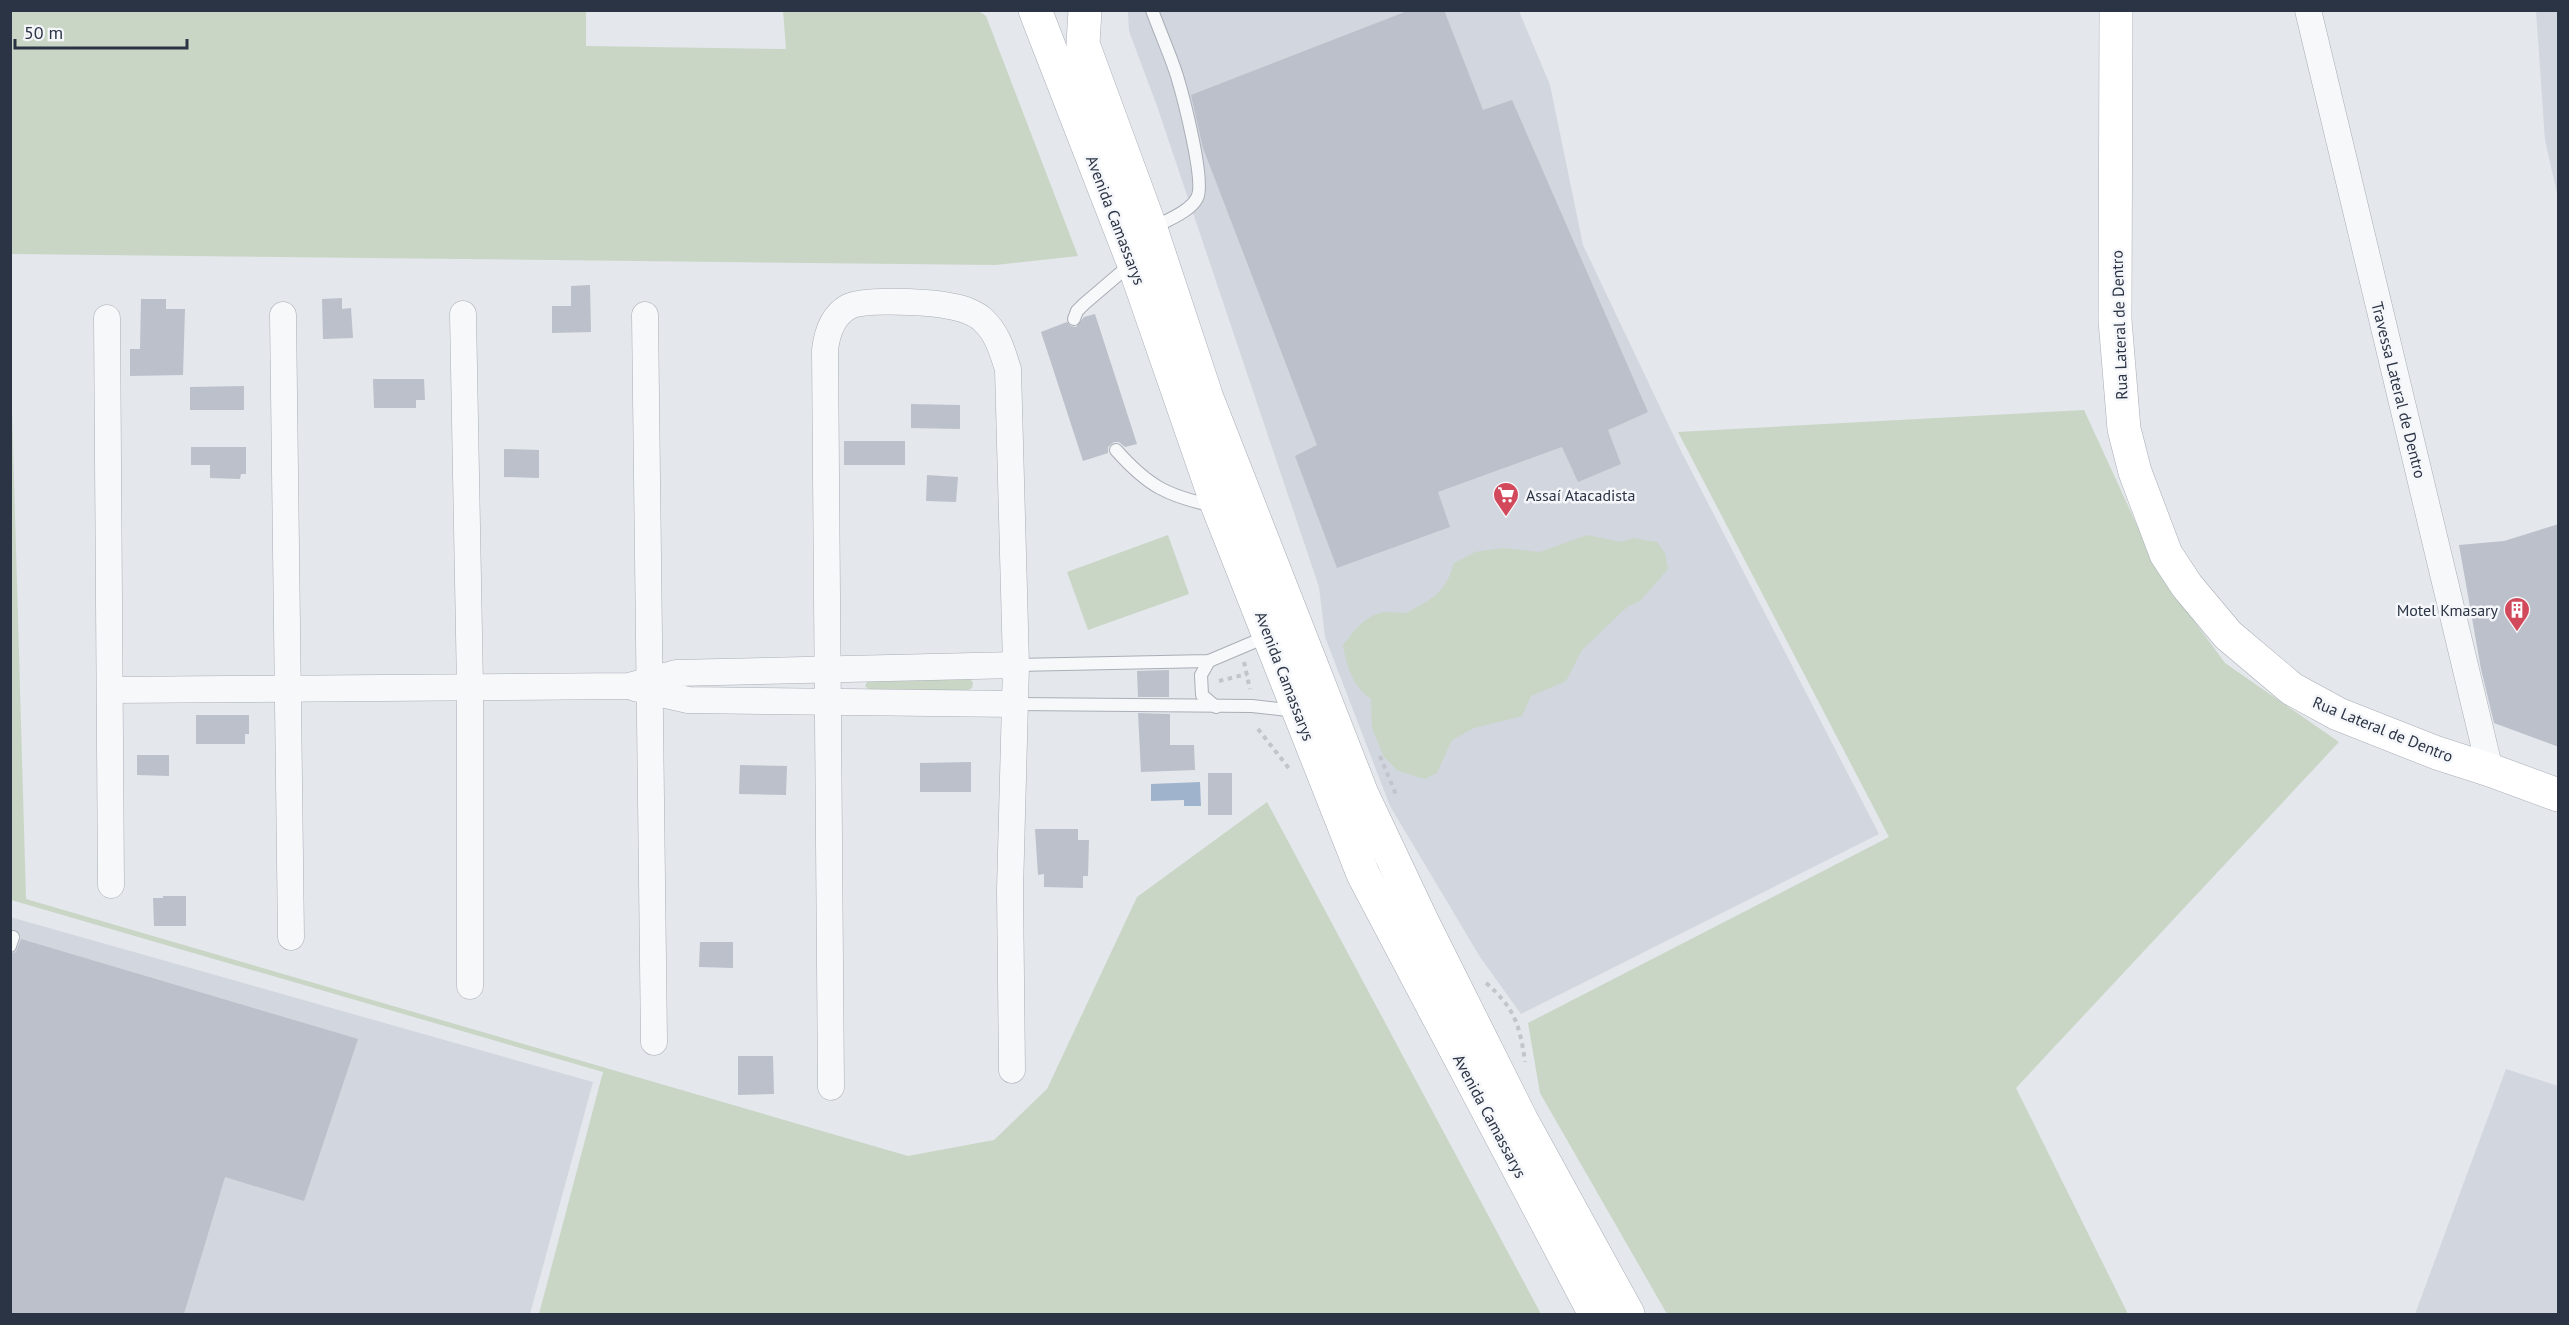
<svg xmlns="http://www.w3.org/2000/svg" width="2569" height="1325" font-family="'PT Sans',sans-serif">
  <rect width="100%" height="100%" fill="#e4e7ec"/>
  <g fill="#d2d6de">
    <polygon points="1128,11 1519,11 1550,85 1583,245 1680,449 1879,834 1521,1014 1480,957 1390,806 1325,637 1319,587 1157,106 1129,31"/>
    <polygon points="2536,11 2558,11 2558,198 2545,140"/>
    <polygon points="10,917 593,1082 530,1314 11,1314"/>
    <polygon points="2506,1069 2558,1086 2558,1314 2415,1314"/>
  </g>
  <g fill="#c9d6c5">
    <polygon points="586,10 586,46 786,49 783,11 979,11 986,16 1078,256 996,265 11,254 11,11"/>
    <polygon points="10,338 26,899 908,1156 994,1140 1047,1089 1137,897 1267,802 1541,1314 539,1314 603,1072 11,900"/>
    <polygon points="2084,410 2159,573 2225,663 2339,742 2016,1088 2128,1314 1667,1314 1540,1093 1528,1023 1889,837 1678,432"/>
    <polygon points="1168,535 1189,594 1088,630 1067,572"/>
    <path d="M1587 535 1621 542 1633 538 1657 542 1665 553 1668 569 1640 601 1627 607 1582 650 1566 681 1531 696 1522 716 1474 728 1452 740 1437 773 1425 779 1398 771 1384 757 1372 728 1371 699C1353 687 1346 665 1343 645 1353 632 1362 620 1377 614 1387 611 1395 613 1405 613 1409 612 1413 609 1417 607 1439 595 1447 587 1454 563L1475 552 1503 548 1540 552Z"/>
    <polygon points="970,678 973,683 972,688 967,691 870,690 865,686 868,680"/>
  </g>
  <polygon fill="#9fb4cc" points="1200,782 1201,806 1184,806 1184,800 1151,801 1151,784"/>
  <g fill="#bbc0ca">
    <polygon points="1410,10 1444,10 1483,110 1512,100 1648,412 1608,430 1621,464 1578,482 1562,447 1438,492 1450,527 1337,568 1295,456 1317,445 1203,148 1191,95"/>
    <polygon points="590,285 591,332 552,333 552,306 571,306 571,286"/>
    <polygon points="342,298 342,309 351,308 353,338 323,339 322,299"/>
    <polygon points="141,299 166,299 166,309 185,309 183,375 130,376 130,349 140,349"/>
    <polygon points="1095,314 1137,444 1125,447 1119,442 1114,442 1108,447 1108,453 1083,461 1041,332 1067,322 1071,326 1076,327 1084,317"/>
    <polygon points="373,379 424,379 425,400 416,400 416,408 374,408"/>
    <polygon points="244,386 244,410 190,410 190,387"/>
    <polygon points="911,404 960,405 960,429 911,428"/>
    <rect x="844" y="441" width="61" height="24"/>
    <polygon points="191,447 246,447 246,474 241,474 240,479 210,478 210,465 191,465"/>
    <polygon points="504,449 539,450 539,478 504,477"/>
    <polygon points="927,475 958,477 956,502 926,501"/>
    <polygon points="2559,524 2559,747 2494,723 2481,669 2459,545 2504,541"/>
    <polygon points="1169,670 1169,697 1138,697 1137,671"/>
    <polygon points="1138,713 1170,714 1170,745 1194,745 1195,770 1141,772"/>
    <polygon points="196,715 249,715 249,734 245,734 245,744 196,744"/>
    <polygon points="137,755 169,755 169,776 137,775"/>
    <polygon points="971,762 971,792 920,792 920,763"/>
    <polygon points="740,765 787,766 786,795 739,794"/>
    <rect x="1208" y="773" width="24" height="42"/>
    <polygon points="1035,829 1078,829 1078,840 1089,840 1088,876 1083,876 1083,888 1044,887 1044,874 1038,875"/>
    <polygon points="163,896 186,896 186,926 154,926 153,898 163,898"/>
    <polygon points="21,939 358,1039 304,1201 225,1177 184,1314 10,1314 10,954 16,952"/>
    <polygon points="700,942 733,942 733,968 699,967"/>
    <polygon points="738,1056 773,1056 774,1094 738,1095"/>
  </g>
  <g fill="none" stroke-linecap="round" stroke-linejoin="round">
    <defs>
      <g id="lane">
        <path d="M1151 229C1165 221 1190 212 1197 198 1206 183 1183 96 1177 76 1170 54 1160 32 1152 10"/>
        <polyline points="1074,319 1077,311 1084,304 1132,263"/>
        <path d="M1116 450C1148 486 1167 496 1214 506"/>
        <polyline points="1209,661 1201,675 1202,695 1216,707"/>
        <polyline points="1016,665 1209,661 1268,636"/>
        <polyline points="1015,704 1252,706 1296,711"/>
        <polyline points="10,946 13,937"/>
      </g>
      <g id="street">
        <polyline points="2308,10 2490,770"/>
        <polyline points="463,314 470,687 470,986"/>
        <polyline points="283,315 291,937"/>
        <polyline points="645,315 654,1042"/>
        <polyline points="107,318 111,885"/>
        <polyline points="635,688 688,700 1015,704"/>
        <polyline points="110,690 629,686 676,673 1016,665"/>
        <path d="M831 1087 825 350C827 333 832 316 848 307 864 298 934 302 954 307 963 308 977 314 983 320 998 334 1002 351 1008 369L1016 665 1010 890 1012 1070"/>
      </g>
      <g id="secondary">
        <polyline points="1035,10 1133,262 1218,507 1363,874 1595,1314"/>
        <polyline points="1085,10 1083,44 1151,229 1207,398 1362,794 1423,923 1522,1121 1628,1314"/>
        <polyline points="2116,10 2115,320 2124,429 2135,472 2166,554 2187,586 2228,635 2292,689 2338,714 2437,753 2490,770 2558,795"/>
      </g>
    </defs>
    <use href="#lane" stroke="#a9aeb7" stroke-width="14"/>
    <use href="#street" stroke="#a9aeb7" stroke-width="27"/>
    <use href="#secondary" stroke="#a9aeb7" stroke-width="34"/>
    <g stroke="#c2c5cb" stroke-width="4" stroke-dasharray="4.5 4.5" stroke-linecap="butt">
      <polyline points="1244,662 1250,689"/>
      <polyline points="1219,681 1247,674"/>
      <polyline points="1258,729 1291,771"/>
      <polyline points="1380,756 1397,797"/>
      <path d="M1486 983C1514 1007 1520 1025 1525 1062"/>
    </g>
    <use href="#lane" stroke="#f7f8fa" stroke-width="12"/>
    <use href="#street" stroke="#f7f8fa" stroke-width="26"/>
    <use href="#secondary" stroke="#fff" stroke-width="33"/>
  </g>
  <defs>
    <symbol id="supermarket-pin" viewBox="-11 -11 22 30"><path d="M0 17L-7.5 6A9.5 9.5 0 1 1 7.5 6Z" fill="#d1495b" stroke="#f4f6f9"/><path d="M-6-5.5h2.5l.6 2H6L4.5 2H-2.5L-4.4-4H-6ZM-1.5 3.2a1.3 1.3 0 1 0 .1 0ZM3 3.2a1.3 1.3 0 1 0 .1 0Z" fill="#fff"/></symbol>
    <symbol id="building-pin" viewBox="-11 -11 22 30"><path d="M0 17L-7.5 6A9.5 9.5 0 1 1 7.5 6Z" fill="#d1495b" stroke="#f4f6f9"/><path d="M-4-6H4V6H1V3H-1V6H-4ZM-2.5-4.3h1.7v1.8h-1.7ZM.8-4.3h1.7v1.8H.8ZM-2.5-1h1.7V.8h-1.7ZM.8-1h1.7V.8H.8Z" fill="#fff"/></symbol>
  </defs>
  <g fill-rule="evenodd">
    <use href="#supermarket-pin" x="1491" y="480" width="30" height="40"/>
    <use href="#building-pin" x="2502" y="595" width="30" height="40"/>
  </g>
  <g text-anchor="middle" stroke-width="5" stroke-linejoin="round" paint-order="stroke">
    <g font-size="16" fill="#2b3445" stroke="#f4f6f9">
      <text transform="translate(1116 220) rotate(69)" y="6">Avenida Camassarys</text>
      <text transform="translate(2119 325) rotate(-92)" y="6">Rua Lateral de Dentro</text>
      <text transform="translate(2399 390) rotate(76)" y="6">Travessa Lateral de Dentro</text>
      <text transform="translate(1285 676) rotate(69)" y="6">Avenida Camassarys</text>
      <text transform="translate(2383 729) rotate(22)" y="6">Rua Lateral de Dentro</text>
      <text transform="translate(1490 1116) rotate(62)" y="6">Avenida Camassarys</text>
    </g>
    <g font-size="16" fill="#2b3445" stroke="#f4f6f9" text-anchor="start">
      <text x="1526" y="501">Assaí Atacadista</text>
      <text x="2498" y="616" text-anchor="end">Motel Kmasary</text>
    </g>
  </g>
  <rect width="2569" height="1325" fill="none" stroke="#2b3445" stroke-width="24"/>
  <path d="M15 39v9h172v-9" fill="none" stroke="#2b3445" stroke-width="3"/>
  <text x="24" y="39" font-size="18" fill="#2b3445" stroke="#f4f6f9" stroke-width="4.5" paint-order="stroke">50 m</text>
</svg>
